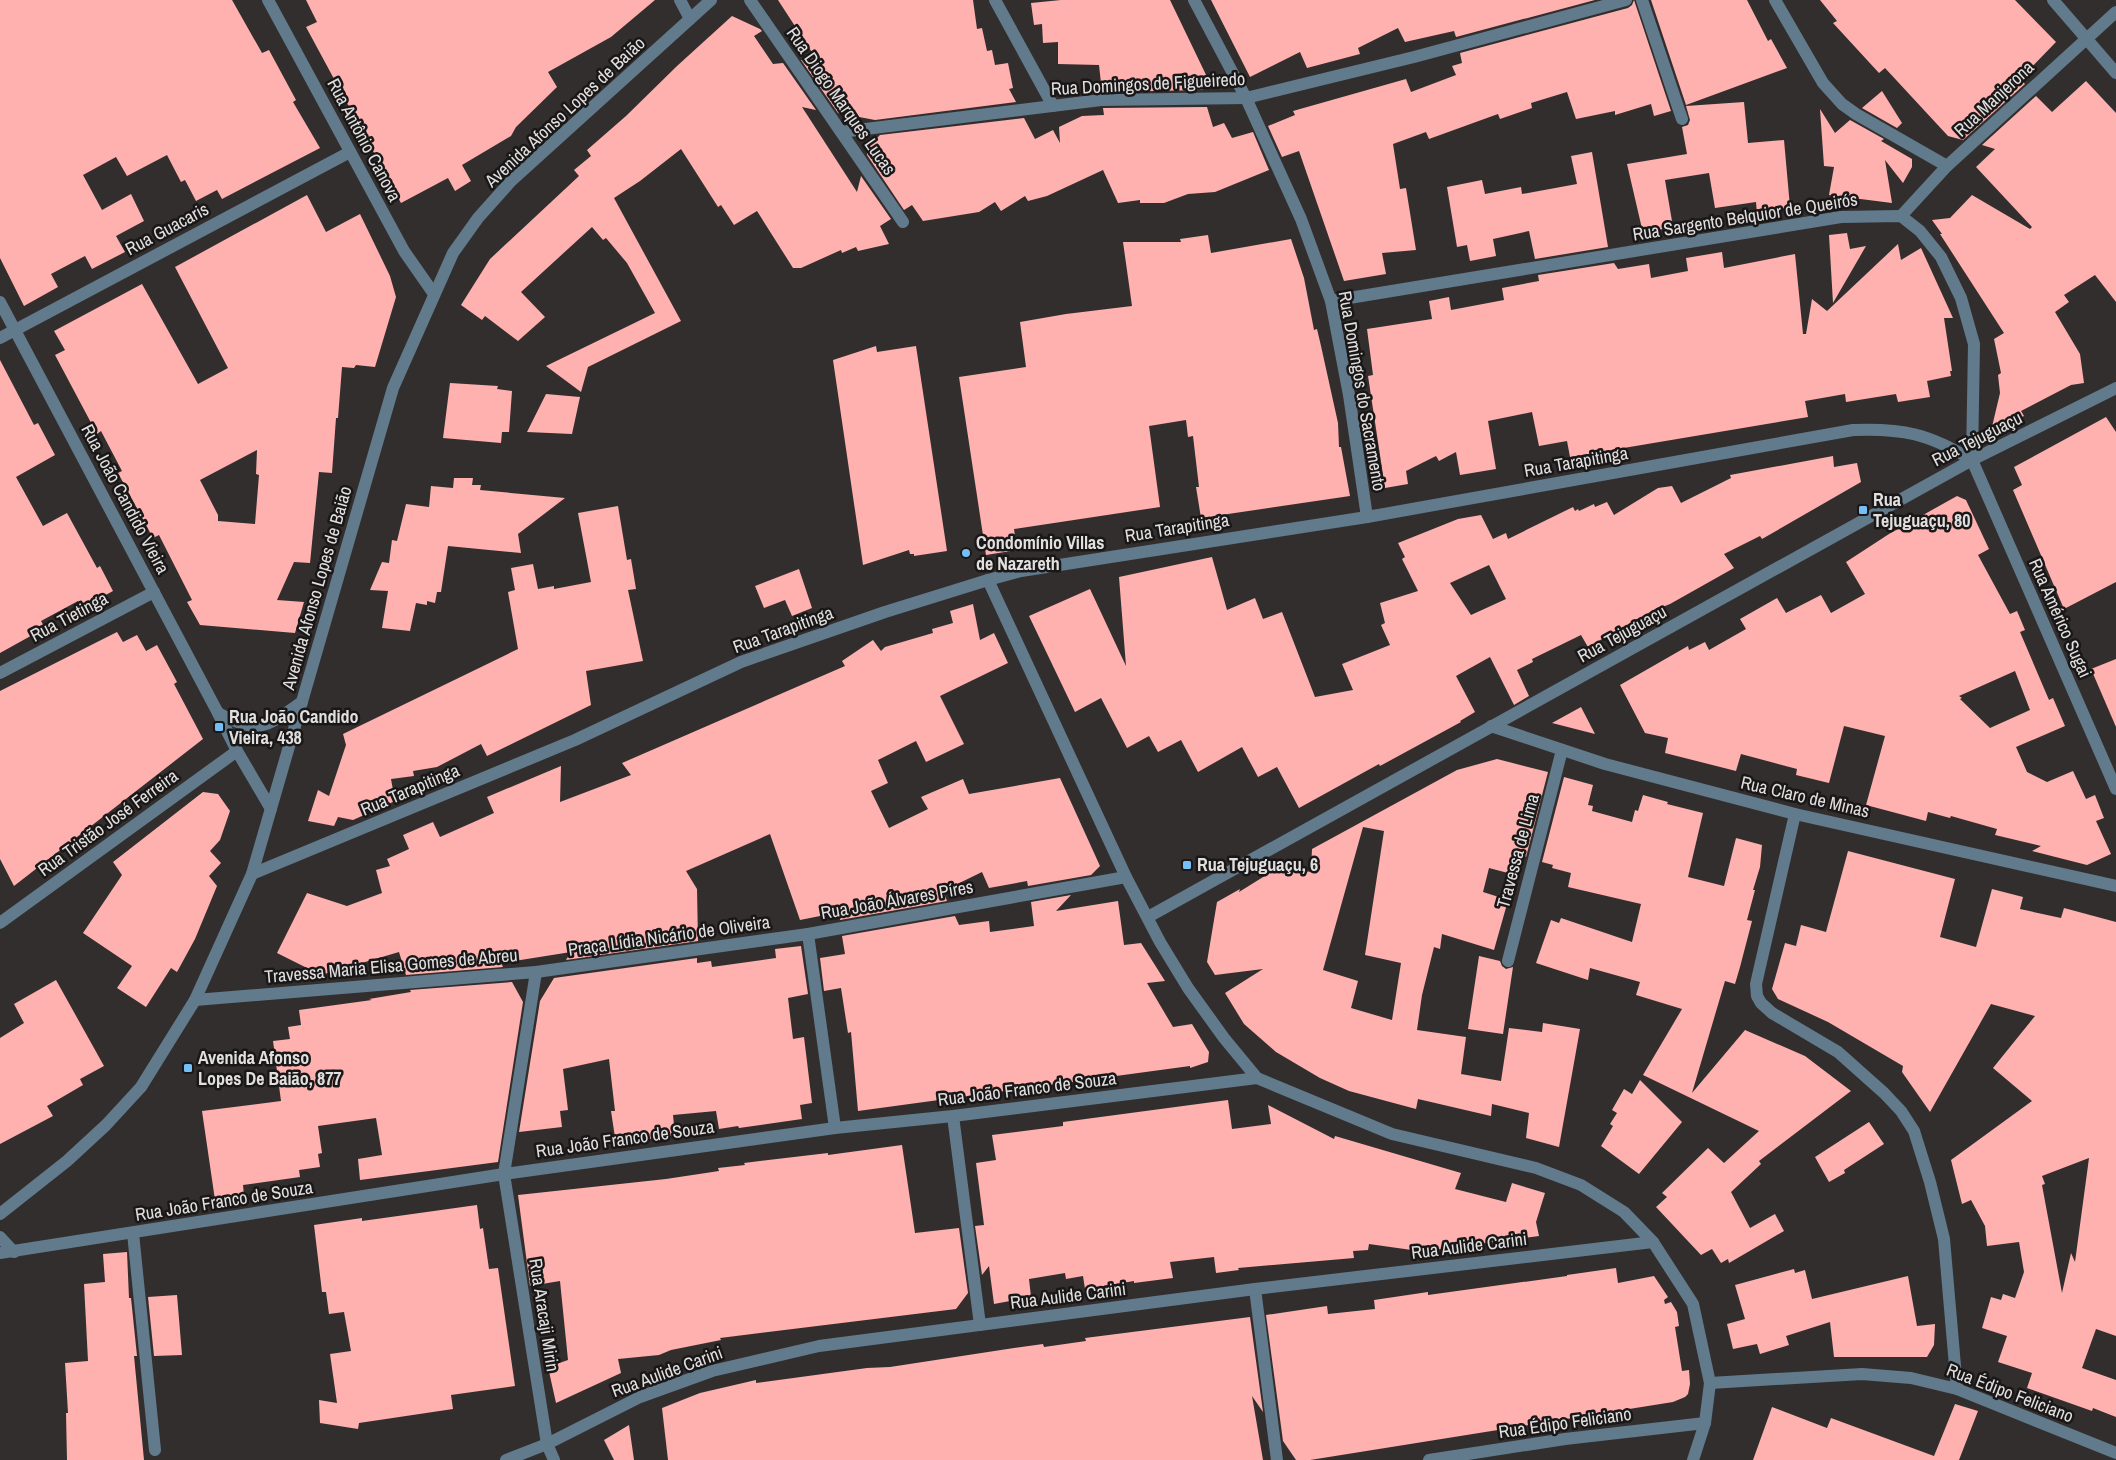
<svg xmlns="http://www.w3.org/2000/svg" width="2116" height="1460" font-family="'Archivo Narrow',sans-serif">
  <rect width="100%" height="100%" fill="#332e2e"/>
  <g fill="#ffb1af" fill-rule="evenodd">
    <polygon points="0,0 232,0 262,53 269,50 296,100 293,102 320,148 222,199 217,190 196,201 185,180 181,182 167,155 127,176 116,157 83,175 102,210 131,194 144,221 116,236 125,252 92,269 85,256 51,274 58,287 24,306 0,258"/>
    <polygon points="306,0 655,0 611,37 548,72 557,87 516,127 511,136 462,165 471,181 455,191 448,178 401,203 306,27 317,22"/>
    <polygon points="778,0 973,0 977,29 982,28 987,51 992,50 995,65 1008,63 1013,88 1009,89 1016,102 875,120 838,113 801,60 815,57"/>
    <polygon points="1061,0 1170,0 1208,79 1200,80 1203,90 1102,92 1099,65 1058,64 1058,42 1043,43 1042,24 1034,25 1031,3"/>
    <polygon points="1211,0 1595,0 1456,37 1454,31 1405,42 1398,28 1358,48 1360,54 1307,68 1300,52 1250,77"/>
    <polygon points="1634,0 1671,111 1654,116 1651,104 1615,115 1615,111 1576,119 1567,92 1531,103 1532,108 1500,119 1498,114 1429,139 1426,132 1393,144 1400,189 1406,188 1416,250 1382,253 1386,274 1344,281 1299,151 1282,157 1268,126 1295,115 1293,111 1406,79 1411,92 1456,75 1452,66 1462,63 1460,53 1628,8 1632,5"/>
    <polygon points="1651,0 1747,0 1768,41 1771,39 1787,68 1686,105"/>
    <polygon points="1820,0 2015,0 2056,42 2020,79 2025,84 1963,140 1948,136 1885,68 1879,73 1833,23 1837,21"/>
    <polygon points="732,16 760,29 762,31 754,36 773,64 783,63 816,110 802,107 857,192 861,176 891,219 880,226 889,244 858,251 856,247 842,253 841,250 801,268 793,268 757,211 734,225 721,205 718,207 681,149 640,181 614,198 681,321 588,367 581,392 546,366 655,313 627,263 606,238 603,240 592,227 521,292 545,317 518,341 485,316 482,320 461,305 490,259 579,176 574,170 591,156 587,150 626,116 677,66"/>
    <polygon points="2086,81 2116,113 2116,302 2095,275 2064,295 2069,302 2055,312 2080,354 2084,383 2071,385 2021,411 2024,416 1991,431 2000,393 1998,375 2001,373 1994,339 2004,333 1940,234 1942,234 1932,220 1950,218 1972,195 2030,229 2032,227 1976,167 1995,149 1982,145 2036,96 2052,112"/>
    <polygon points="1882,91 1902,123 1897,128 1862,108"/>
    <polygon points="1744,102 1748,143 1784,140 1790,207 1757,214 1756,202 1715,208 1709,173 1665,180 1673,227 1643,233 1627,164 1687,154 1682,127 1688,125 1690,120 1686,106"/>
    <polygon points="1207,107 1213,127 1224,123 1232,138 1253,132 1269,170 1215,192 1188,194 1164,203 1140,203 1140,200 1118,203 1103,170 1047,196 1028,201 1025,196 1001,211 995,202 979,212 923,221 912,205 904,210 867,155 868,147 880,135 1024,118 1035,139 1053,130 1060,143 1059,127 1082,116 1104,115 1103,108"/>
    <polygon points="1820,109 1835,133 1850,120 1884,139 1881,141 1912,159 1912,167 1903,183 1885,160 1892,203 1829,195 1834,167 1824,166"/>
    <polygon points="1592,152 1608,247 1535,259 1529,231 1493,239 1496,256 1470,261 1467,245 1457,247 1447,187 1482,180 1485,194 1521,187 1522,194 1577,184 1571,156"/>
    <path d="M307 195 326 232 360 214 390 276 396 297 375 367 356 365 354 368 342 367 338 418H336L332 473 319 472 310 563 294 562 277 600 304 602 295 633 200 625 187 602 192 600 159 535 153 538 118 473 122 471 101 431 97 434 55 355 65 350 54 331 142 284 198 384 228 368 175 267ZM257 450 256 474 259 475 255 524 218 521V515L200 480Z"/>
    <polygon points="1847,233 1850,249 1866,246 1833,303 1829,235"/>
    <polygon points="1208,235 1211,253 1291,239 1304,278 1314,330 1317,329 1321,346 1338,423 1339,447 1341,447 1350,496 1201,518 1196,487 1199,487 1193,436 1188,437 1186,420 1149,426 1160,507 1014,529 1017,550 986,555 959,377 1026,367 1020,322 1066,314 1132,306 1123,242 1181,242 1180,239"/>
    <polygon points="1898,244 1901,260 1921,248 1953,318 1944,318 1952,371 1950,371 1951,376 1927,381 1930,397 1898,402 1896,394 1846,402 1845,394 1805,401 1808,417 1570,457 1567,441 1539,446 1532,412 1488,421 1496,469 1460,475 1456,452 1439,461 1436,456 1406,471 1408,484 1385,488 1368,376 1373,375 1367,329 1432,319 1429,301 1449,297 1451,310 1504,300 1502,288 1539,281 1538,275 1614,263 1618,269 1649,264 1651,278 1688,271 1686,258 1722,252 1724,268 1795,254 1803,334 1806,334 1812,299 1827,311"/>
    <polygon points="876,346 877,352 916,346 947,551 914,556 914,554 910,554 909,550 863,565 833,360"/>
    <polygon points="0,360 34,425 38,423 55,455 16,477 43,526 67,513 97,568 100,566 113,591 82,608 78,601 41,621 45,628 0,653"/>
    <polygon points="450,383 498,386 497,389 512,391 509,432 502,432 501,443 443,438"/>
    <polygon points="546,394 580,397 572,434 527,432"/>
    <polygon points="2106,417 2116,432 2116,582 2064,609 2013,490 2022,485 2014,467"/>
    <path d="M1833 456 1834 467 1857 463 1861 482 1762 539 1760 536 1724 554 1734 568 1670 604 1660 608 1659 607 1588 647 1581 635 1532 659 1533 662 1517 670 1529 696 1514 705 1490 657 1456 676 1475 712 1460 721 1461 722 1380 766 1379 764 1299 808 1277 767 1258 777 1242 747 1198 772 1181 740 1158 752 1149 736 1127 748 1101 698 1075 712 1029 616 1090 589 1126 666 1119 577 1212 557 1227 610 1255 598 1263 619 1282 612 1315 697 1353 690 1342 664 1390 645 1381 625 1385 623 1380 603 1418 591 1402 559 1405 557 1398 543 1458 519 1481 515 1493 539 1506 533 1508 539 1573 507 1575 511 1578 509 1579 511 1594 504 1595 507 1607 502 1614 515 1658 488 1672 486 1681 503 1731 478 1730 475ZM1489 565 1506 599 1471 615 1450 583Z"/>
    <polygon points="454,478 473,478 472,485 481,485 480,490 565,498 518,534 521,553 448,546 441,592 437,592 435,603 427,601 427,605 416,603 410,631 382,628 388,591 370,590 382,562 389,563 392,540 397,541 406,504 429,507 431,486 453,488"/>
    <path d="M1957 496 1966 500 1989 549 1978 555 2010 614 2017 611 2025 630 2020 632 2049 700 2053 698 2065 726 2016 747 2027 772 2047 782 2073 771 2086 799 2095 795 2104 818 2096 821 2111 854 2087 865 2032 851 2041 846 1995 835 1997 829 1951 816 1950 818 1928 812 1926 821 1866 805 1885 736 1844 726 1829 783 1796 775 1797 769 1741 754 1736 771 1665 753 1668 738 1645 733 1620 685 1688 646 1689 650 1705 642 1709 650 1746 629 1740 619 1777 598 1786 613 1821 595 1831 613 1865 594 1846 562 1889 534ZM2015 671 2030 710 1990 728 1960 699 1962 698 1959 696Z"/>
    <polygon points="618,506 627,560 631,559 636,589 628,590 643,661 586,671 591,705 487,756 481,744 437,767 413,771 414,776 391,779 395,801 353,820 338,817 334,826 308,821 318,790 329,796 346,745 343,734 518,649 508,592 515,590 511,568 533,564 538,589 554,586 554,589 591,582 578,513"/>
    <polygon points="799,569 812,608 792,616 785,600 764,608 755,586"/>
    <polygon points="973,604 980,640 994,633 1008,663 940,696 964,744 926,762 916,741 878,760 888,783 871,791 889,828 928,809 921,797 963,779 969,794 1060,778 1100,866 1091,875 1028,886 1027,881 989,888 982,872 943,891 947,901 840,920 840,912 800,920 770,834 686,871 697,889 698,941 566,960 571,952 501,963 503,967 406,975 399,952 321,975 277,953 307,893 347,906 382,893 376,870 390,866 387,859 409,849 403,835 433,822 440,837 494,813 487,797 561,766 560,802 631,775 622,763 845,666 842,661 873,640 881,651 885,647 933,633 932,629 953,623 950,611"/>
    <polygon points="117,632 123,642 137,635 146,651 157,645 177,682 174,684 203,739 14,886 0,859 0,691"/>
    <polygon points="2116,659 2116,727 2091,669"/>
    <polygon points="1581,707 1595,734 1552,723"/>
    <path d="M1497 759 1548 772 1526 857 1514 854 1508 873 1489 868 1483 892 1502 898 1501 902 1507 904 1494 950 1442 934 1440 949 1434 947 1422 995 1417 1030 1466 1037 1461 1074 1501 1081 1509 1028 1542 1032 1543 1023 1580 1029 1559 1147 1526 1138 1529 1113 1492 1104 1491 1116 1418 1099 1416 1109 1349 1091 1320 1078 1276 1052 1244 1024 1225 993 1263 969 1215 975 1207 962 1217 902 1240 889 1239 892 1276 869 1299 873V870L1311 872 1312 849 1457 770ZM1363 827 1384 831 1365 955 1401 963 1392 1020 1351 1008 1358 981 1323 970Z"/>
    <polygon points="1564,777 1593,785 1588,805 1593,806 1592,811 1632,822 1635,810 1638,811 1643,795 1668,802 1667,804 1703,813 1688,877 1724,886 1736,838 1762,845 1760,867 1753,890 1755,890 1747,920 1752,921 1740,967 1735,984 1725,981 1692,1093 1745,1030 1805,1056 1851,1091 1759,1161 1761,1164 1731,1192 1750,1228 1775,1214 1784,1231 1729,1263 1728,1259 1721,1263 1712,1249 1701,1255 1656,1207 1667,1197 1662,1193 1708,1148 1724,1163 1759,1131 1643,1075 1682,1009 1636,995 1640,982 1590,968 1588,980 1536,963 1551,920 1559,923 1561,918 1632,942 1641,904 1568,887 1571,873 1552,868 1553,865 1542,862"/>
    <polygon points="203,792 218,794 230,811 220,840 210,851 221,863 209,876 217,886 195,939 177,972 171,968 146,1007 117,988 132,966 83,933 122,875 113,862"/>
    <path d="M1848 851 1955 879 1940 937 1976 947 1992 889 2023 897 2020 909 2061 918 2064 908 2116 922V1336L2096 1329 2082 1368 2116 1380V1417L2093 1408 2092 1411 2027 1388 2032 1373 1998 1362 2007 1336 1982 1328 1991 1297 2001 1300 2003 1294 2015 1298 2024 1272 2019 1242 1987 1246 1985 1226 1971 1200 1962 1204 1951 1160 2032 1101 1993 1068 2035 1016 1991 1004 1930 1112 1902 1072 1903 1066 1828 1022 1778 999 1772 989 1785 943 1796 946 1801 925 1826 932ZM2089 1158 2075 1262 2071 1253 2062 1293 2042 1185 2045 1184 2042 1176Z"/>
    <polygon points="1071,895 1056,911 1118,901 1124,945 1141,943 1165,981 1147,983 1173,1027 1192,1024 1209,1052 1208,1062 1190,1068 1190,1066 858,1111 851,1032 848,1033 841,988 824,991 820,958 845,954 842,936 955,916 959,925 989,921 990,932 1034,926 1031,902"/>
    <polygon points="801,946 808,994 788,998 793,1039 804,1037 812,1103 800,1105 802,1119 739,1128 738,1126 719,1129 716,1111 673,1115 675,1135 616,1144 611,1111 615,1111 609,1059 563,1069 568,1110 560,1111 562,1127 519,1132 540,1001 554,978 697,958 697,963 711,961 712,967 776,958 775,949"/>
    <polygon points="1479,956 1500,961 1502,966 1506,969 1513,967 1503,1034 1468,1029"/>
    <polygon points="56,980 104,1066 80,1079 83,1085 47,1106 53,1116 0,1144 0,1038 24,1023 14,1004"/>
    <polygon points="512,982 523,1002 498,1162 360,1180 358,1159 382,1155 376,1118 318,1126 322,1153 318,1154 320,1167 299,1170 300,1177 243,1185 244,1196 215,1200 202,1111 281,1101 273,1041 290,1039 288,1027 301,1025 299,1010 372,1000 369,999 411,992 410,990"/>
    <polygon points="1640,1080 1682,1122 1639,1174 1601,1146 1613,1126 1610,1124 1617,1113 1612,1110 1624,1089 1632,1094"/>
    <polygon points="1228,1100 1232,1129 1271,1124 1268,1105 1334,1139 1335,1136 1461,1173 1455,1189 1506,1202 1512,1183 1545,1193 1536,1222 1539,1236 1434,1250 1433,1253 1369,1244 1368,1250 1353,1251 1354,1258 1238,1268 1239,1270 1216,1273 1214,1257 1170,1262 1173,1278 1134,1283 1134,1281 1085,1289 1083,1276 1066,1279 1065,1273 1029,1279 1031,1297 994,1304 989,1266 982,1275 975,1226 984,1225 976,1163 996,1160 992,1135 1063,1126 1063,1122"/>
    <polygon points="1869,1122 1884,1144 1844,1170 1845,1173 1829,1182 1815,1157"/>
    <polygon points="902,1145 915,1233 959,1228 968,1293 956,1309 720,1338 721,1340 671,1350 659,1355 618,1359 621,1373 556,1403 548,1367 568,1360 560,1281 530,1286 518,1195 666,1179 719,1171 718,1168 745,1165 744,1163 828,1153 828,1155"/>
    <polygon points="477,1205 480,1229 483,1228 489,1269 498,1268 515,1386 451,1395 453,1409 359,1423 358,1429 320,1423 319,1400 337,1403 330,1354 351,1351 344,1312 329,1314 326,1292 322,1292 314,1225 362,1218 362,1221"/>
    <polygon points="127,1252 129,1298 131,1298 137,1356 134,1356 144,1460 67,1460 66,1413 68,1413 65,1363 88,1361 84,1284 105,1282 103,1254"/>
    <polygon points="1616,1268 1618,1283 1654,1276 1668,1297 1664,1300 1665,1304 1671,1302 1677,1312 1679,1326 1675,1327 1682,1371 1689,1370 1690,1384 1688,1394 1685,1397 1673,1402 1310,1460 1296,1460 1283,1441 1266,1315 1327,1306 1328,1314 1375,1309 1374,1300 1428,1292 1428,1295 1567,1276 1567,1275"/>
    <polygon points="1794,1269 1795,1273 1805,1270 1812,1299 1908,1276 1917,1326 1935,1324 1934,1345 1927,1357 1834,1357 1830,1322 1786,1336 1789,1345 1760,1354 1757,1344 1733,1349 1727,1324 1745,1319 1735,1285"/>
    <polygon points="177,1295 182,1355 154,1356 148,1297"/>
    <polygon points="1250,1317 1263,1412 1252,1396 1263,1460 668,1460 662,1408 700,1393 756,1380 756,1383 867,1368 890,1367 1014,1348 1043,1344 1044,1347 1086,1341 1085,1338"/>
    <polygon points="1955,1404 1978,1411 1959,1460 1753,1460 1772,1407 1827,1428 1831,1418 1934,1456"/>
    <polygon points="629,1425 634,1460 614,1460 604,1440"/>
  </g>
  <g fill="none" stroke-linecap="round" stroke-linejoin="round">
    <g stroke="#617b8d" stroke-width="12">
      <polyline points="268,0 404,251 434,294"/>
      <polyline points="680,0 690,19"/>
      <polyline points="750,0 903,222"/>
      <polyline points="995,0 1053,106"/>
      <polyline points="1194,0 1246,98 1301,219 1331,301 1349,395 1367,517"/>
      <polyline points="1642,0 1682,119"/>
      <polyline points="1775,0 1823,83 1842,104 1856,114 1947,166"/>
      <polyline points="2053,0 2116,73"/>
      <polyline points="841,132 1101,100 1246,98 1414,57 1626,0"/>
      <polyline points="1901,216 1947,166 2116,12"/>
      <polyline points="1331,301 1841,217 1901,216 1920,231 1941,257 1961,298 1974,344 1972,460 2116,789"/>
      <polyline points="0,302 218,713 237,751 271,809"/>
      <polyline points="0,338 350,152"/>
      <polyline points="988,580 1126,877 1160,942 1188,988 1224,1038 1257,1078 1392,1134 1536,1168 1581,1185 1624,1212 1653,1242 1693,1304 1710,1383 1705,1423 1693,1460"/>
      <polyline points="0,673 154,592"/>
      <path d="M218 713C260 735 266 727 302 702"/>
      <polyline points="1491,726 1605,764 1795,814 2116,886"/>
      <polyline points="1795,814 1756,984 1757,996 1761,1003 1772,1013 1838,1052 1884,1093 1901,1111 1914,1131 1930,1182 1944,1239 1957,1389"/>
      <path d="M252 874 575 740 741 662 885 612 988 580 1021 571 1367 517 1853 430C1903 428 1929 434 1972 460"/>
      <polyline points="1148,917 1972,460 2116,388"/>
      <polyline points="0,923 237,751"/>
      <polyline points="808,934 835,1128"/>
      <polyline points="1508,961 1562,750"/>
      <polyline points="536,972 504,1174 547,1444 554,1460"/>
      <polyline points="195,1000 536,972 808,934 1126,877"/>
      <polyline points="953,1116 980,1325"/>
      <polyline points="0,1214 67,1161 106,1125 141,1087 195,1000 252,874 393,388 453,253 478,218 511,181 711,0"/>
      <polyline points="133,1233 155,1450"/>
      <polyline points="0,1237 14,1252"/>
      <polyline points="0,1253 504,1174 835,1128 953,1116 1257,1078"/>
      <polyline points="1255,1289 1277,1460"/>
      <polyline points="1710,1383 1862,1374 1911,1378 1957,1389 2116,1453"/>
      <polyline points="506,1460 547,1444 640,1397 712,1371 819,1346 1255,1289 1653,1242"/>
      <polyline points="1429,1460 1565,1439 1705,1423"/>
    </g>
  </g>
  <g fill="#74c0f6" stroke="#191717" stroke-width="2">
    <rect x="1858" y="505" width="10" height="10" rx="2.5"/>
    <circle cx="966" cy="553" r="5"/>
    <rect x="214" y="722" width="10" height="10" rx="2.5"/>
    <rect x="1182" y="860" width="10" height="10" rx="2.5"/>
    <rect x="183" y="1063" width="10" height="10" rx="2.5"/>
  </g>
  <g text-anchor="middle" stroke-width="5" stroke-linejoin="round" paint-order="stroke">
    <g font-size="18" fill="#e2dfdf" stroke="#191717">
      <text transform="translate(1148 84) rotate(-3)" y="6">Rua Domingos de Figueiredo</text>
      <text transform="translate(1994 99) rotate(-43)" y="6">Rua Manjerona</text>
      <text transform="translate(841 101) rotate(55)" y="6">Rua Diogo Marques Lucas</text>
      <text transform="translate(565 112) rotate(-43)" y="6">Avenida Afonso Lopes de Baião</text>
      <text transform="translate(364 140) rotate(62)" y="6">Rua Antônio Canova</text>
      <text transform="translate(1745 217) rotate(-9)" y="6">Rua Sargento Belquior de Queirós</text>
      <text transform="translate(167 229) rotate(-28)" y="6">Rua Guacaris</text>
      <text transform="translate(1362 391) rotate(80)" y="6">Rua Domingos do Sacramento</text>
      <text transform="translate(1977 439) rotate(-27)" y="6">Rua Tejuguaçu</text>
      <text transform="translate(1576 462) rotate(-10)" y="6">Rua Tarapitinga</text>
      <text transform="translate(125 499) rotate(62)" y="6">Rua João Candido Vieira</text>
      <text transform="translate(1177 528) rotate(-9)" y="6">Rua Tarapitinga</text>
      <text transform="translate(317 588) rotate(-74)" y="6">Avenida Afonso Lopes de Baião</text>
      <text transform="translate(69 617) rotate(-28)" y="6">Rua Tietinga</text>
      <text transform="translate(2060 618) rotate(66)" y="6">Rua Américo Sugai</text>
      <text transform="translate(783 630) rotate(-20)" y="6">Rua Tarapitinga</text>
      <text transform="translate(1622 634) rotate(-29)" y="6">Rua Tejuguaçu</text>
      <text transform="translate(410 790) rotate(-23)" y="6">Rua Tarapitinga</text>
      <text transform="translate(1805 797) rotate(13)" y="6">Rua Claro de Minas</text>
      <text transform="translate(108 823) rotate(-36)" y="6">Rua Tristão José Ferreira</text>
      <text transform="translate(1518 851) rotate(-75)" y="6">Travessa de Lima</text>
      <text transform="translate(897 900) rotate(-10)" y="6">Rua João Álvares Píres</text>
      <text transform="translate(669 936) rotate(-8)" y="6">Praça Lídia Nicário de Oliveira</text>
      <text transform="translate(391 966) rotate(-5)" y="6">Travessa Maria Elisa Gomes de Abreu</text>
      <text transform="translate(1027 1089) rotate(-7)" y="6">Rua João Franco de Souza</text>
      <text transform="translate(625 1139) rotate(-8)" y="6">Rua João Franco de Souza</text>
      <text transform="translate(224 1201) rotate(-9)" y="6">Rua João Franco de Souza</text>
      <text transform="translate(1469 1246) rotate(-7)" y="6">Rua Aulide Carini</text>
      <text transform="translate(1068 1296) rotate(-7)" y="6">Rua Aulide Carini</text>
      <text transform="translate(544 1315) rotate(81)" y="6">Rua Aracaji Mirin</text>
      <text transform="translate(667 1372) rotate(-20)" y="6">Rua Aulide Carini</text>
      <text transform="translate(2010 1393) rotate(21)" y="6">Rua Édipo Feliciano</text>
      <text transform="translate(1565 1423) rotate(-8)" y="6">Rua Édipo Feliciano</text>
    </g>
    <g font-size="18" font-weight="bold" fill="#e2dfdf" stroke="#191717" text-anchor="start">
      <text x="1873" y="506">Rua<tspan x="1873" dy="21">Tejuguaçu, 80</tspan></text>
      <text x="976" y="549">Condomínio Villas<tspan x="976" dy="21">de Nazareth</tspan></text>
      <text x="229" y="723">Rua João Candido<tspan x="229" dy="21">Vieira, 438</tspan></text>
      <text x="1197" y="871">Rua Tejuguaçu, 6</text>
      <text x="198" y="1064">Avenida Afonso<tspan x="198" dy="21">Lopes De Baião, 877</tspan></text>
    </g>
  </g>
</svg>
